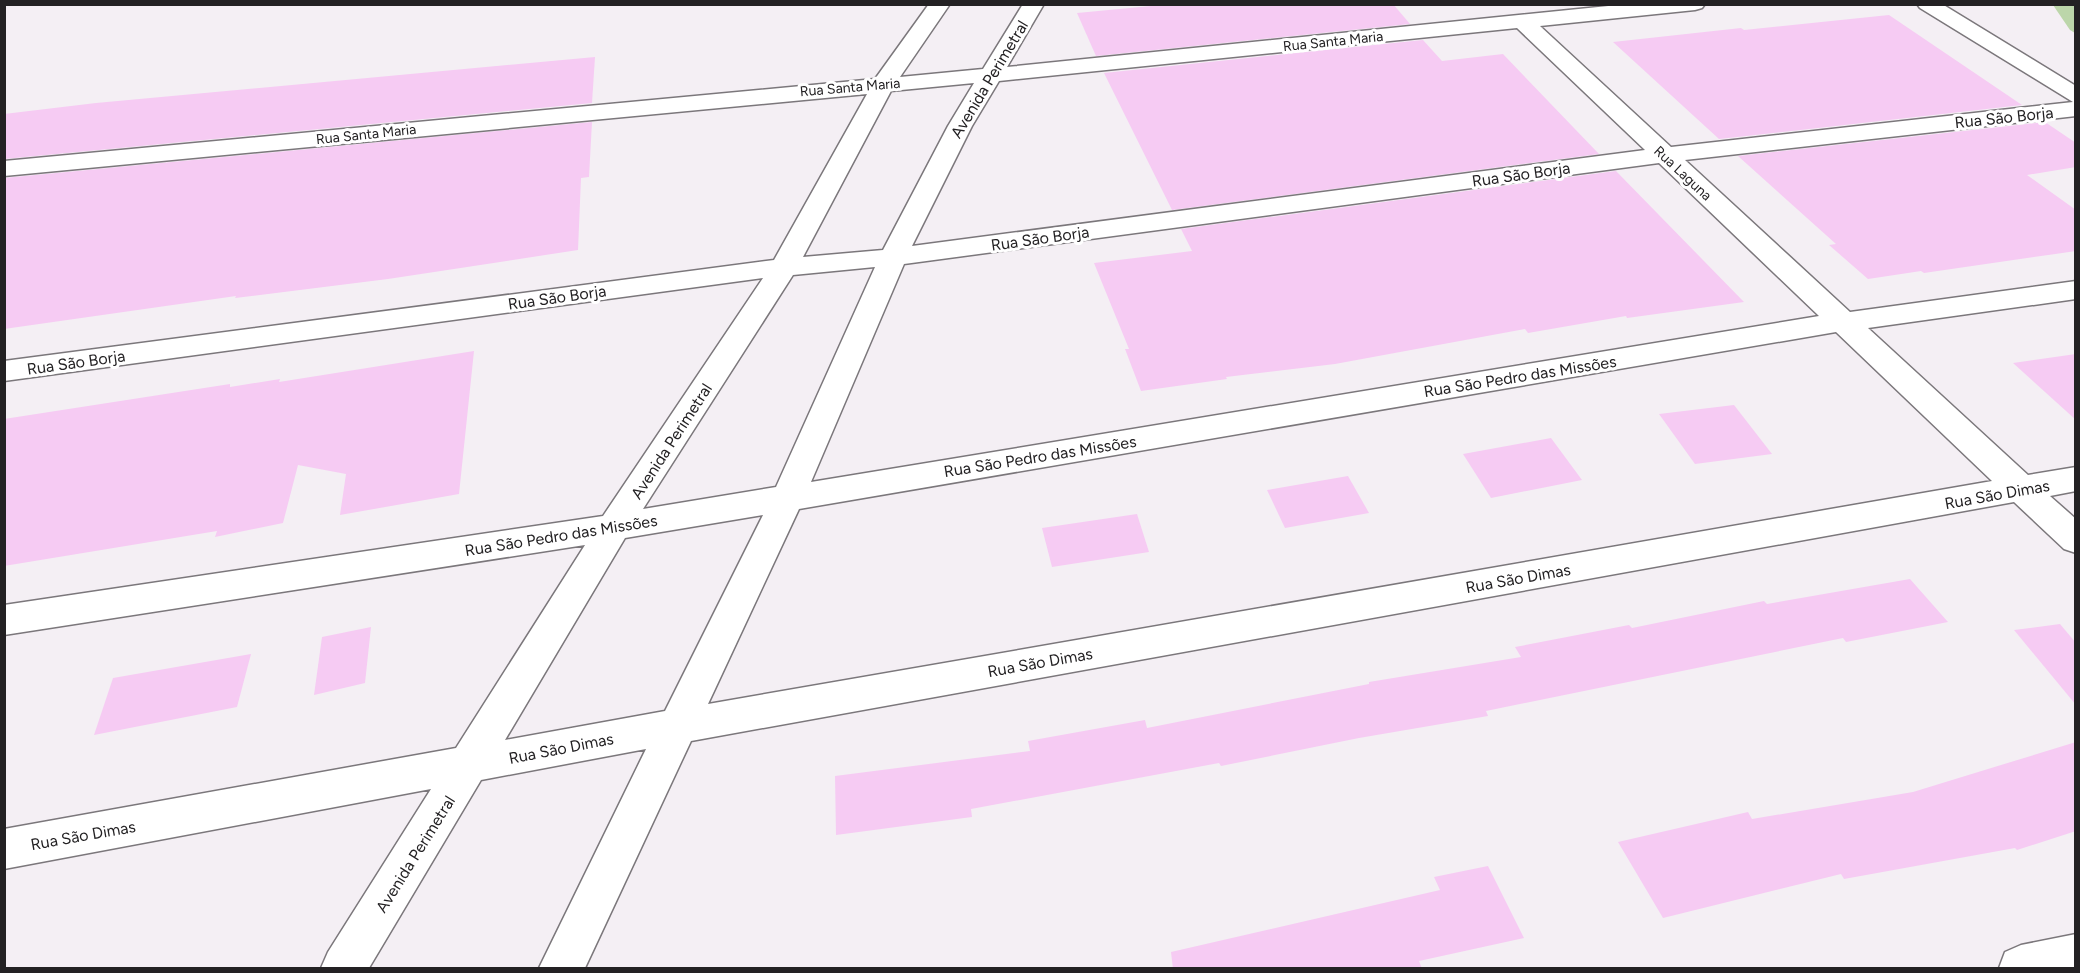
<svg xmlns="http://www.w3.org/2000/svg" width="2080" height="973" font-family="Figtree,sans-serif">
  <rect width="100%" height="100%" fill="#f4eff4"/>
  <polygon fill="#bcd6aa" points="2053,5 2075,5 2075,33 2070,30"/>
  <g fill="#f6cbf3">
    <polygon points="1172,4 1393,4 1410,24 1096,56 1077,13"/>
    <polygon points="1889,15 2022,105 1719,139 1613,42 1741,28 1744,30"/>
    <polygon points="1423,40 1442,61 1503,54 1599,154 1172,210 1104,73"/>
    <polygon points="595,57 592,103 4,159 4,114 96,103"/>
    <polygon points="592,122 589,177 581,178 578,250 388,279 235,298 236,296 4,329 4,178"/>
    <polygon points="2045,122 2076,143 2076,167 2027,175 2076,210 2076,251 1924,273 1921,271 1868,279 1829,245 1836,244 1738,156"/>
    <polygon points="1616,171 1744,302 1627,318 1626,316 1528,333 1525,329 1335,364 1226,377 1227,379 1141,391 1125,349 1129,349 1094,263 1192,251 1181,229"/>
    <polygon points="474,351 459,494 340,515 346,474 298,465 283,523 215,537 217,531 4,566 4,419 230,384 230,387 280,379 279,382"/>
    <polygon points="2076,354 2076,420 2013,363"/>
    <polygon points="1734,405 1772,454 1695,464 1659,414"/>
    <polygon points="1551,438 1582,480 1491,498 1463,454"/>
    <polygon points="1348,476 1369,513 1285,528 1267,490"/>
    <polygon points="1137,514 1149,552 1052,567 1042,528"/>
    <polygon points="1910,579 1948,622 1846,642 1843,638 1486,711 1488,716 1359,738 1221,766 1219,763 971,809 972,817 836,835 835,776 1030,751 1028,741 1145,720 1147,728 1369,684 1369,682 1521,657 1515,647 1629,625 1632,628 1764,601 1767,604"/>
    <polygon points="2060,624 2076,643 2076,705 2014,630"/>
    <polygon points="371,627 365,683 314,695 322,637"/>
    <polygon points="251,654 237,707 94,735 113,678"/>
    <polygon points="2076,742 2076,831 2017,850 2015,848 1844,879 1841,874 1663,918 1618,842 1748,812 1752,819 1913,792"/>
    <polygon points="1488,866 1524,938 1419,961 1422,969 1173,969 1171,952 1440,890 1434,877"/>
  </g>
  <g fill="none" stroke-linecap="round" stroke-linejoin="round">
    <defs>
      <g id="minor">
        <path d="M929 4H950L900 77 983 69 1023 4H1044L1007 67 1628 4H1705L1702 8 1695 10 1540 26 1671 147 2073 102 1920 8 1917 4H1942L2076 86V116L1685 160 1850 312 2076 281V299L1868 328 2028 475 2076 467V491L2050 496 2076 519V553L2064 549 2014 502 691 741 585 968H539L646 749 481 780 369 968H321L328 952 431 789 4 869V829L456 748 585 545 4 635V605L603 516 763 278 4 381V361L774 260 867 94 4 176V161L875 79ZM1517 28 1645 150 912 246 972 126 999 81ZM974 83 948 126 883 250 803 257 891 91ZM1659 163 1819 316 811 482 904 264ZM875 267 776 487 643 509 793 275ZM1836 332 1992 481 708 704 799 509ZM763 515 665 711 505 740 625 538Z"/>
        <polygon points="2076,934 2076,968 1999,968 2005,952 2021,945"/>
      </g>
    </defs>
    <use href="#minor" stroke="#7b777b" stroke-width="3"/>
    <use href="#minor" fill="#fff" fill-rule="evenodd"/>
  </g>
  <g text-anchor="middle" stroke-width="6" stroke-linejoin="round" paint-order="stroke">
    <g font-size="14" fill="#232123" stroke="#fff">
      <text transform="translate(1333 41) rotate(-6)" y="5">Rua Santa Maria</text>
      <text transform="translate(850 87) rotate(-5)" y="5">Rua Santa Maria</text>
      <text transform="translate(366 134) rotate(-6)" y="5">Rua Santa Maria</text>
      <text transform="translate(1683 173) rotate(43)" y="5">Rua Laguna</text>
    </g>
    <g font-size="16" fill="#232123" stroke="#fff">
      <text transform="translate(989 79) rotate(-59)" y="6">Avenida Perimetral</text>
      <text transform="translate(2004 117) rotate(-6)" y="6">Rua São Borja</text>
      <text transform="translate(1521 174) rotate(-8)" y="6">Rua São Borja</text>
      <text transform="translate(1040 238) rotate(-8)" y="6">Rua São Borja</text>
      <text transform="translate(557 297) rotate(-8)" y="6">Rua São Borja</text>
      <text transform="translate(76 362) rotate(-8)" y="6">Rua São Borja</text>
      <text transform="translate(1520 376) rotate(-9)" y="6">Rua São Pedro das Missões</text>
      <text transform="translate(671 441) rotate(-57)" y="6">Avenida Perimetral</text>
      <text transform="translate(1040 456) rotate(-9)" y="6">Rua São Pedro das Missões</text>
      <text transform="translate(1997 494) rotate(-10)" y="6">Rua São Dimas</text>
      <text transform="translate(561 535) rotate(-9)" y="6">Rua São Pedro das Missões</text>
      <text transform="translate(1518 578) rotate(-10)" y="6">Rua São Dimas</text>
      <text transform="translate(1040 662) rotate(-10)" y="6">Rua São Dimas</text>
      <text transform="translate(561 748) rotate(-11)" y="6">Rua São Dimas</text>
      <text transform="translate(83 835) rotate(-10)" y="6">Rua São Dimas</text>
      <text transform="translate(415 854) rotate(-58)" y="6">Avenida Perimetral</text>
    </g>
  </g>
  <rect width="2080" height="973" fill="none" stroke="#232123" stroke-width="12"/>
</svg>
